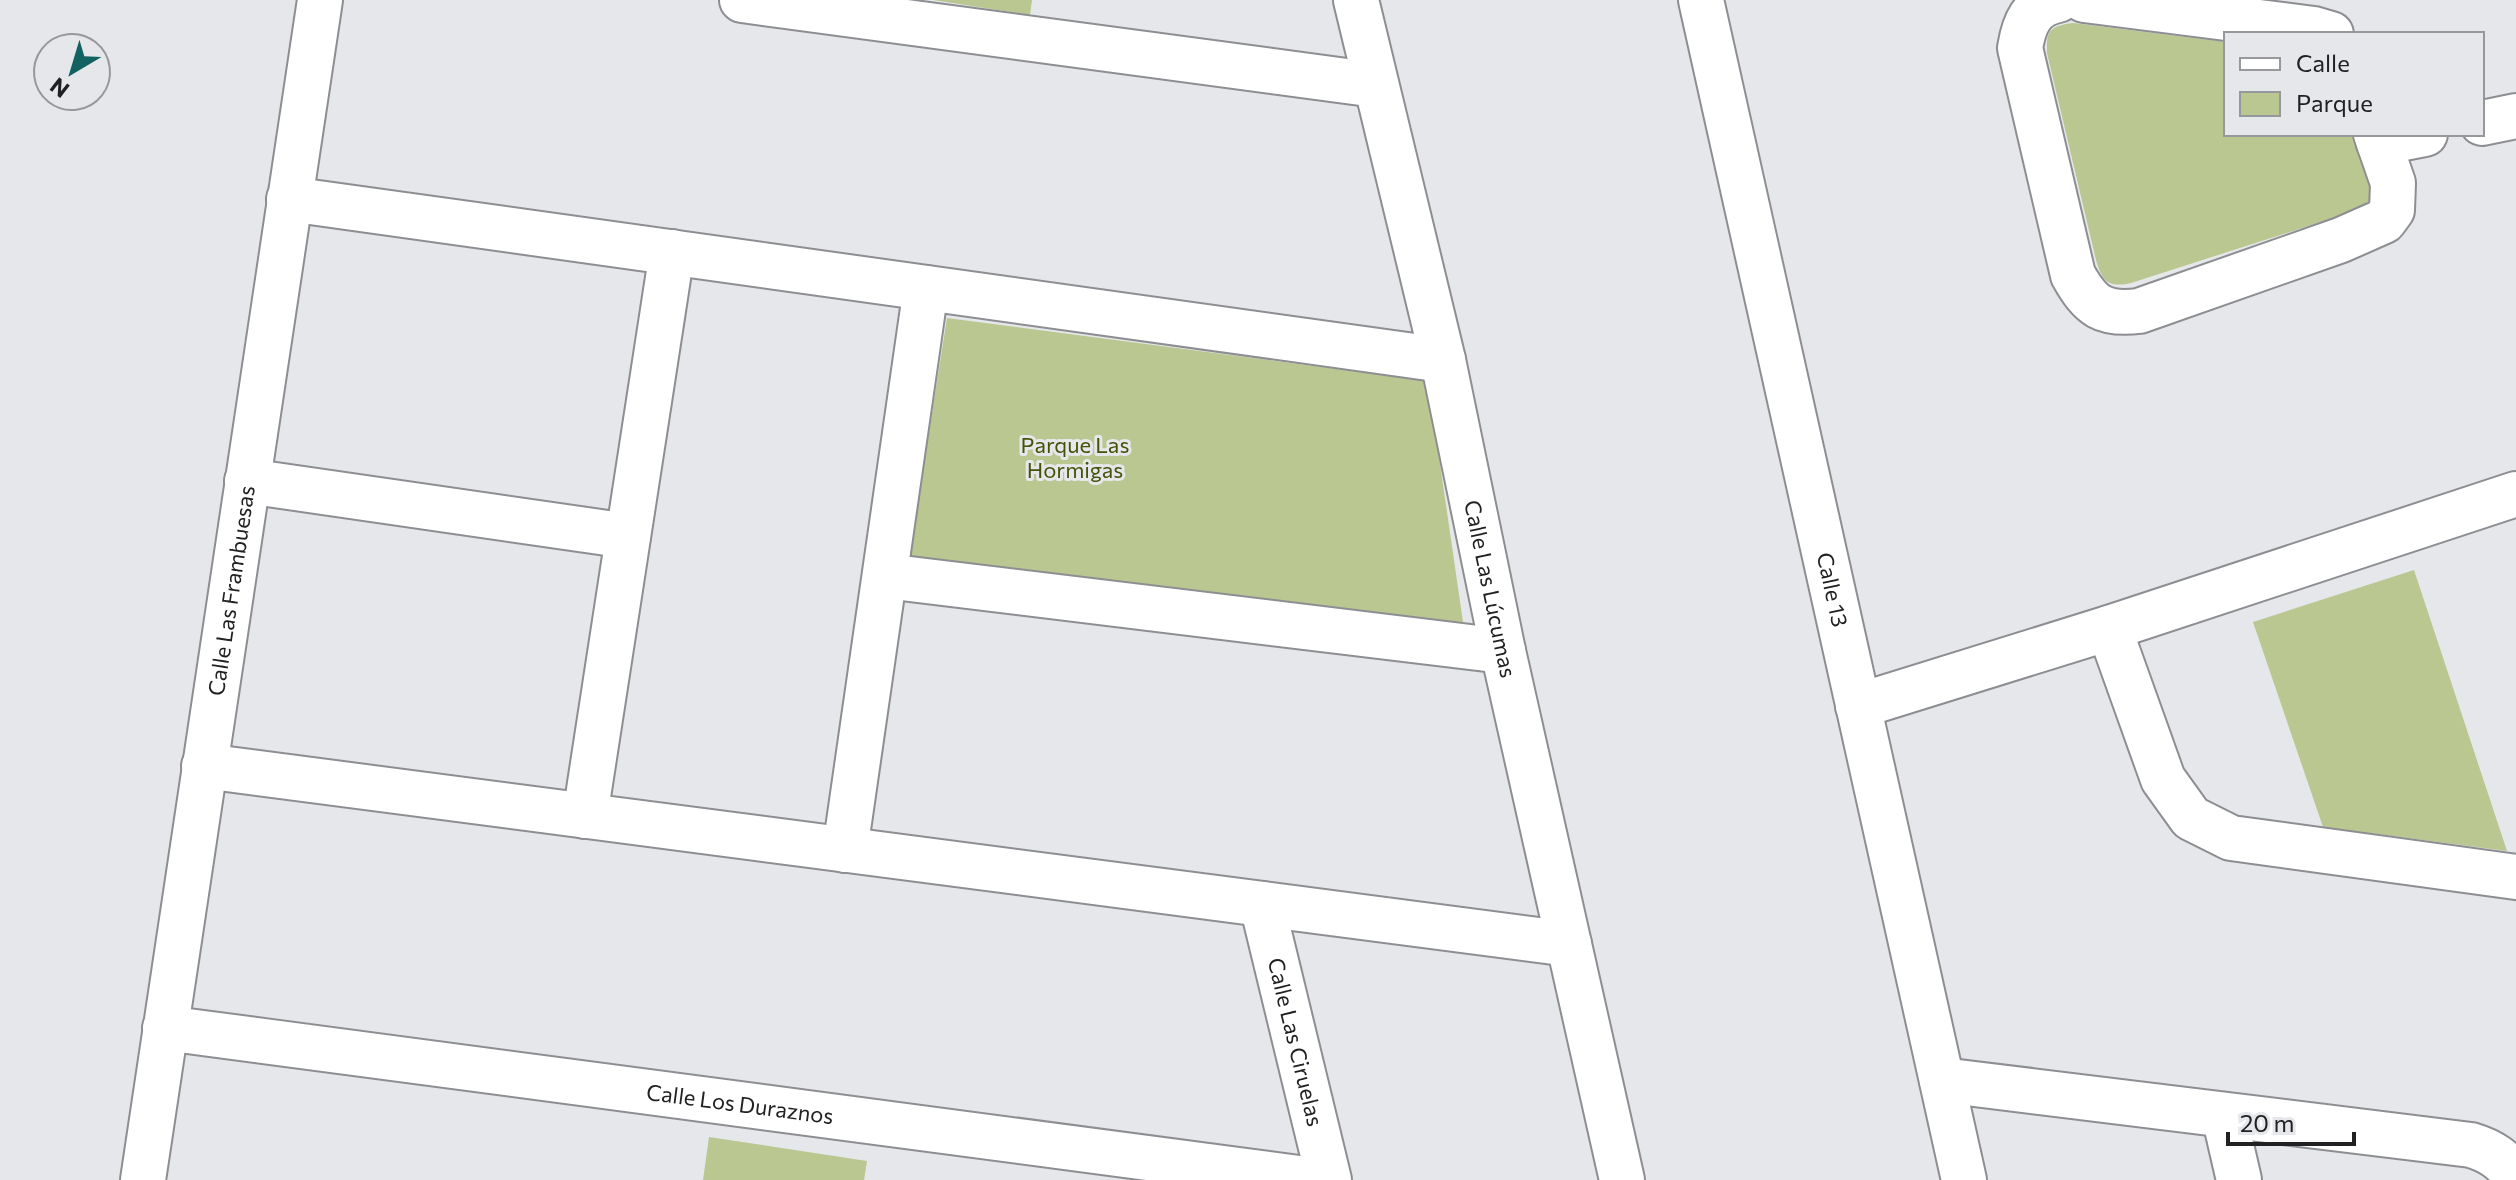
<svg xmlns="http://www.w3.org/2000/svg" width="2516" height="1180" font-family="Commissioner,sans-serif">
  <rect width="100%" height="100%" fill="#e6e7eb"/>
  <g fill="#bac791">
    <polygon points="933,0 1032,0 1030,15"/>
    <path d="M2073 23 2226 42V134H2355L2370 179V200L2355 211 2131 283C2108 288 2102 281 2096 260L2047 53C2046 30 2050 26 2073 23Z"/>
    <polygon points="947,318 1428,381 1464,629 909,559"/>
    <polygon points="2414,570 2507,851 2323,827 2253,622"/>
    <polygon points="709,1137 867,1161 864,1180 703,1180"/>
  </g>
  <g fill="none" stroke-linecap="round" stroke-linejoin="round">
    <defs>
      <g id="minor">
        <polyline points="742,0 1376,85"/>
        <path id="s1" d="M1356 0 1443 360 1503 651 1622 1180"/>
        <path id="s2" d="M1701 0 1964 1180"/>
        <path d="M2058 0C2031 5 2024 24 2020 48L2073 275C2091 307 2103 315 2139 311L2341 240 2384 221 2392 210 2393 183 2376 134"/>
        <polyline points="2084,0 2314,29 2331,34"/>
        <polyline points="2482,123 2516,116"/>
        <polyline points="2379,143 2425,134"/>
        <polyline points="289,199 1443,360"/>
        <polyline points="247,481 628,536"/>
        <polyline points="885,576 1503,651"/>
        <polyline points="2109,628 2163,779 2191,818 2231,838 2516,877"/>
        <polyline points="1858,706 2109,628 2516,494"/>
        <polyline points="204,766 1569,944"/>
        <polyline points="585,816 672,252"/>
        <polyline points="845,850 926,288"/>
        <path id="s3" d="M1262 904 1329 1180"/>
        <path id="s4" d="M165 1028 1314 1180"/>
        <path d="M1942 1080 2471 1145C2491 1151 2505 1160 2516 1178"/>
        <polyline points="2224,1115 2239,1180"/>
        <path id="s5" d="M143 1180 320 0"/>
      </g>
    </defs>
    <use href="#minor" stroke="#8d8e92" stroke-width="48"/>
    <use href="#minor" stroke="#fff" stroke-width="44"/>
  </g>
  <g text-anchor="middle" stroke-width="6" stroke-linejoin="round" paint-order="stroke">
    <g font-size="22" fill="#475208" stroke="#e6e7eb">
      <text x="1075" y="453">Parque Las<tspan x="1075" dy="25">Hormigas</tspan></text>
    </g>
    <g font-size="22" fill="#212123" stroke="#e6e7eb">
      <text dy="8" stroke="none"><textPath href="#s5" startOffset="596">Calle Las Frambuesas</textPath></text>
      <text dy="8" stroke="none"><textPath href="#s1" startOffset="604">Calle Las Lúcumas</textPath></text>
      <text dy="8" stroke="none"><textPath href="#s2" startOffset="604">Calle 13</textPath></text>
      <text dy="8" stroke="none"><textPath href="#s3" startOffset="142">Calle Las Ciruelas</textPath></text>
      <text dy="8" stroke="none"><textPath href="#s4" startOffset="580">Calle Los Duraznos</textPath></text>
    </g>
  </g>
  <rect x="2224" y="32" width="260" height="104" fill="#e6e7eb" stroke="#97989b" stroke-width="2"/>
  <rect x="2240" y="58" width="40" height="12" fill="#ffffff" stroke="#97989b" stroke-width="2"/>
  <text x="2296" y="72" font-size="24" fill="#212123">Calle</text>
  <rect x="2240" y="92" width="40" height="24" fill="#bac791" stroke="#97989b" stroke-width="2"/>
  <text x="2296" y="112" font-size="24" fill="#212123">Parque</text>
  <g transform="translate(72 72) rotate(218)"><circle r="38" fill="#e6e7eb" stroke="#97989b" stroke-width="2"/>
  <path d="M0-6L14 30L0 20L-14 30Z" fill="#126261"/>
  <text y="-12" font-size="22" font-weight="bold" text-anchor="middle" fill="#212123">N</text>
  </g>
  <path d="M2228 1132v12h126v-12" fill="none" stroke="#212123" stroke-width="4"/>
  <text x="2240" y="1132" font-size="24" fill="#212123" stroke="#e6e7eb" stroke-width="6" paint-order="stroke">20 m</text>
</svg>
